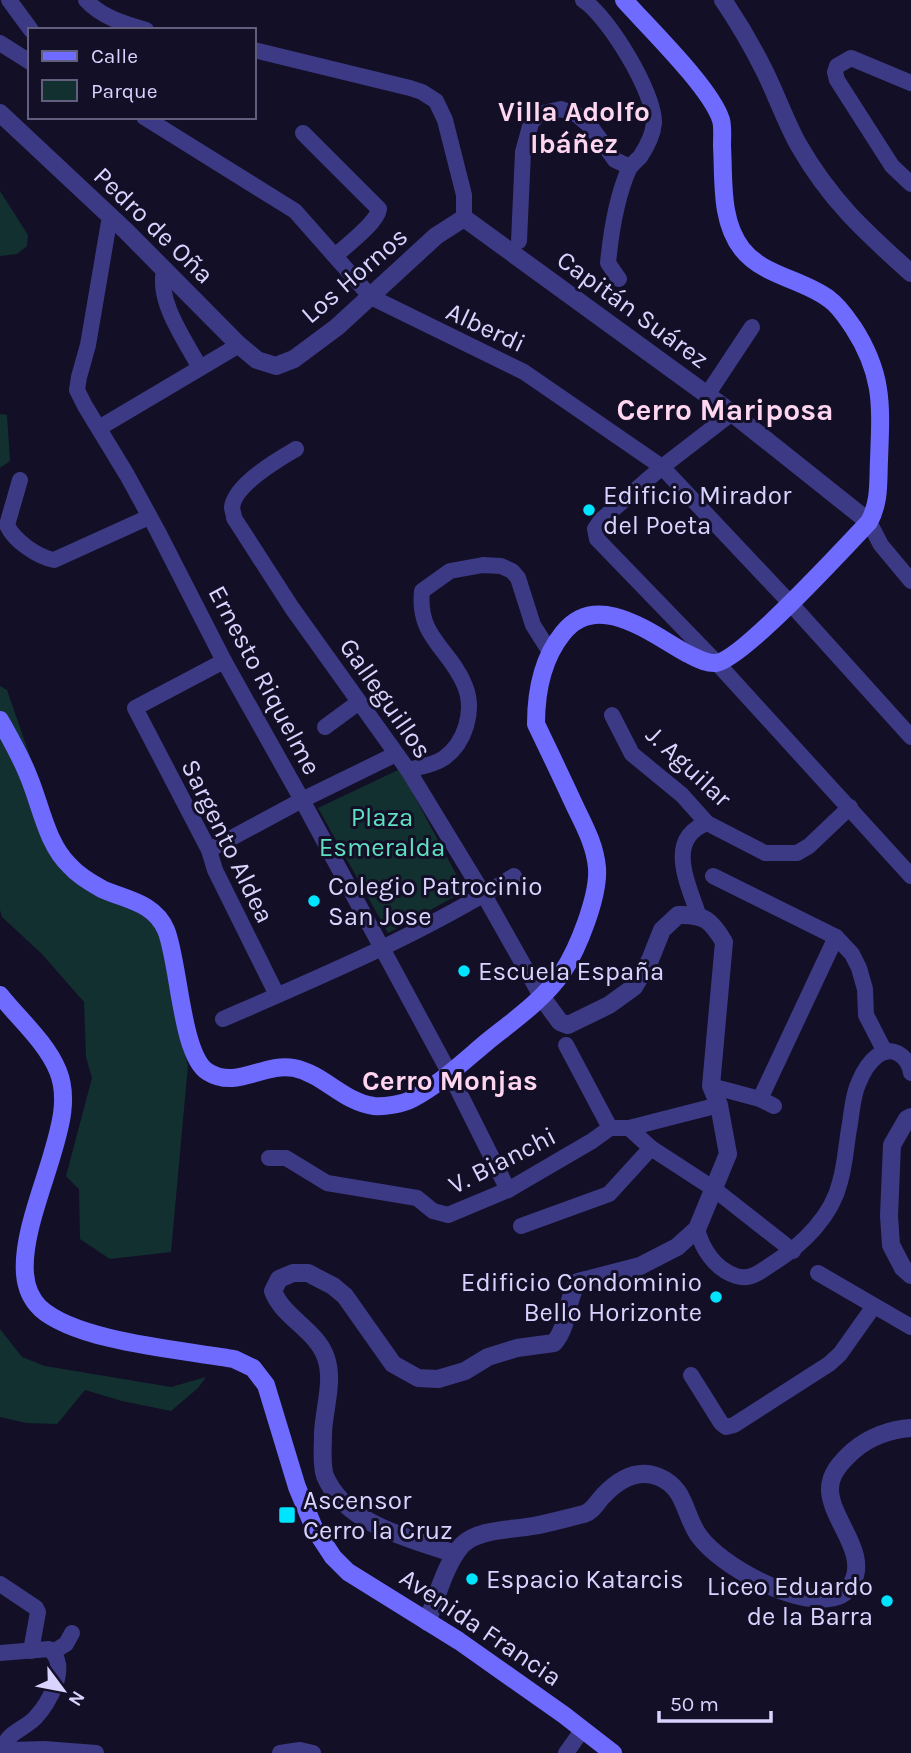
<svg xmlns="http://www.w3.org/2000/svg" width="911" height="1753" font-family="Karla,sans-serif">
  <rect width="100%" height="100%" fill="#130f26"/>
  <g fill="#12302f">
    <polygon points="0,191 28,235 27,246 17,254 0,256"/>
    <polygon points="0,414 7,415 10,461 0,468"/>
    <polygon points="0,686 7,690 34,768 47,829 68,862 163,920 175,1015 188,1065 171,1252 110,1259 80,1239 79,1189 66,1176 92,1078 86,1057 84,1002 42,954 2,917 0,910"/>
    <polygon points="400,769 465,891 388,933 318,808"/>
    <polygon points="0,1329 22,1357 45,1366 171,1387 206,1377 198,1388 171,1411 122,1401 85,1390 57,1424 26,1423 0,1417"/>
  </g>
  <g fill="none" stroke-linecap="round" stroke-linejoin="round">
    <g stroke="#3d3a85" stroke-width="16">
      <polyline points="9,0 31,30"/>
      <path d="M86 0C101 17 125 24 146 30"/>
      <path d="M583 0C608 16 655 93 654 123 653 134 646 148 640 157 636 161 632 164 629 169 616 198 611 232 608 263L619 279"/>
      <polyline points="0,43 30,62"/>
      <polyline points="254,50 410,88 422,92 436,101 445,120 464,195 464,218"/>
      <polyline points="911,83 851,58 837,66 835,72 837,80 892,166 911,184"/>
      <polyline points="144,117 295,211 371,297 524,372 662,467 791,604 911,737"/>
      <path d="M303 133 379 209C377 223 346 246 335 256"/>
      <polyline points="110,216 88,345 79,377 77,390 85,406 127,475 157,530 224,661 302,800 450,1074 508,1190"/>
      <polyline points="519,241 523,152 531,123 539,114 561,109 577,115 591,127 615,160 630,167"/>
      <path d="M164 271C157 302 185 340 200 368"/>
      <polyline points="707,395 752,327"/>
      <polyline points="732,413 662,467 601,520 595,529 597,539 717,663 911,876"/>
      <polyline points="99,428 239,345"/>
      <path d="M296 449C279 459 235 484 232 507 232 510 234 514 234 518L292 608 408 770 484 895 541 996"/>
      <path d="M20 480 7 525C14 541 38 557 54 560L149 517"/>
      <polyline points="869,522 881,545 911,581"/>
      <polyline points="224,661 135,708 209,850 215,870 277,995"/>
      <polyline points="612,715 632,754 682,795 707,823 765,853 797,853 809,846 850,807"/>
      <polyline points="325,727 359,702"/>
      <path d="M408 770C420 767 434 765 444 758 465 743 475 711 465 686 450 648 417 638 422 591L450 571 483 565 501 566 512 571 518 578 533 625 550 652"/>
      <polyline points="209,850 302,800 396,754"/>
      <polyline points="713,876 836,937 852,954 859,968 865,989 866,1015 885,1052"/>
      <path d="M698 914C688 883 665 839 707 823"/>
      <path d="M223 1019C322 976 422 934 514 876"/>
      <polyline points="566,1045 610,1128"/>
      <polyline points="711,1086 760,1099 774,1106"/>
      <polyline points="760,1099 836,937"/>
      <polyline points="629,1128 651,1148 714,1189 793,1251"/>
      <polyline points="269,1158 286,1158 327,1183 417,1198 433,1211 448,1215 508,1190 592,1141 610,1128 629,1128 719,1105"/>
      <polyline points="521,1226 609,1194 651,1148"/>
      <path d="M697 1229C702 1249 715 1269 736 1276 752 1281 762 1270 775 1262 803 1244 832 1216 840 1182 845 1165 846 1147 849 1129 852 1114 852 1096 859 1082 863 1072 868 1063 877 1056 892 1044 908 1056 911 1073"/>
      <polyline points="818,1273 911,1327"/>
      <polyline points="691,1375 721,1423 726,1427 734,1425 829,1364 840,1354 874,1306"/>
      <polyline points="0,1584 36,1608 38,1612 31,1651"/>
      <polyline points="53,1652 66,1644 72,1633"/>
      <path d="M0 1653 49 1649C71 1665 49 1704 35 1718 26 1728 5 1734 4 1748L11 1750 44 1749 96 1753"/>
      <polyline points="280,1753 300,1750 313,1753"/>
      <polyline points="566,1753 583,1729"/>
    </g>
    <g stroke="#3d3a85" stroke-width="18">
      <path d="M723 0C738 22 752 46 764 70 776 94 785 120 798 144 830 200 864 231 911 273"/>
      <polyline points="0,113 126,231 239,345 257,360 276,366 294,359 337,327 436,236 464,218 732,413 869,522"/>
      <polyline points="911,1117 907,1119 892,1145 889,1216 891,1245 903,1268 911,1275"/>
      <path d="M455 1554C410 1538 346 1525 325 1476 321 1465 323 1445 323 1433 324 1409 334 1381 326 1358 317 1330 283 1318 273 1291L279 1279 293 1273H308L333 1286 345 1296 393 1364 418 1378 438 1379 465 1371 488 1357 517 1348 554 1343C570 1324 565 1301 578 1282L640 1266 677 1247 697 1229 728 1154 719 1105 711 1086 724 942C711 920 704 914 678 915L662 930 650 960 634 987 609 1005 568 1025 560 1022 541 996"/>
      <path d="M427 1622C436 1600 446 1562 462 1545 478 1529 511 1530 533 1526 550 1523 567 1518 584 1514 593 1511 597 1502 603 1496 618 1480 637 1468 659 1477 686 1488 684 1515 699 1536 722 1567 791 1603 829 1598 839 1597 845 1594 851 1585 870 1554 832 1522 830 1491 829 1474 842 1461 853 1451 869 1437 891 1429 911 1428"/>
    </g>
    <g stroke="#6f6bff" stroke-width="18">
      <path d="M0 720C10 738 21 757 28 775 41 805 46 843 70 866 78 875 91 883 102 889 126 900 154 902 166 930 179 961 181 1056 208 1072 237 1090 264 1062 294 1068 324 1074 343 1102 374 1106 384 1107 403 1104 412 1099 440 1084 464 1061 488 1041 513 1021 543 1000 562 973 578 949 599 896 597 868 595 843 582 822 572 800 560 774 548 749 536 724 536 691 542 659 563 633 597 590 650 633 686 653 695 657 706 664 716 663 742 660 846 546 869 522 880 502 878 482 879 460 881 406 884 375 853 327 846 317 839 306 829 299 803 279 763 276 742 249 720 221 724 180 722 146 722 138 723 127 721 120 711 88 648 27 624 0"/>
      <path d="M0 995C19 1019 46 1042 58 1071 69 1098 60 1128 52 1155 42 1190 22 1238 25 1274 26 1286 31 1299 40 1308 77 1342 183 1350 234 1359L253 1368 266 1385 297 1487 314 1528 333 1557 348 1572 459 1641 564 1715 613 1753"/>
    </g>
  </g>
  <g fill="#00e5ff" stroke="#130f26" stroke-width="2.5">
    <circle cx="589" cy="510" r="7"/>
    <circle cx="314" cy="901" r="7"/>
    <circle cx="464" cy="971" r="7"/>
    <circle cx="716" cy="1297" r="7"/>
    <rect x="278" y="1506" width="18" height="18" rx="3.5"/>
    <circle cx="472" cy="1579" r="7"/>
    <circle cx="887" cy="1601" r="7"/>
  </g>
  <g text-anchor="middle" stroke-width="6" stroke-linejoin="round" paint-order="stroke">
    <g font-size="26" fill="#d9d4ff" stroke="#130f26">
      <text transform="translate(154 225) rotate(44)" y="9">Pedro de Oña</text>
      <text transform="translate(354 275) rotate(-41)" y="9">Los Hornos</text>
      <text transform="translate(633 309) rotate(36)" y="9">Capitán Suárez</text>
      <text transform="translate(486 327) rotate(25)" y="9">Alberdi</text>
      <text transform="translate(265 680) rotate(62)" y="9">Ernesto Riquelme</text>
      <text transform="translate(386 698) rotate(55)" y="9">Galleguillos</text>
      <text transform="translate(689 766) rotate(43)" y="9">J. Aguilar</text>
      <text transform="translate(228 841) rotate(64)" y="9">Sargento Aldea</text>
      <text transform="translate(502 1160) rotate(-27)" y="9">V. Bianchi</text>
      <text transform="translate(481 1627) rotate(34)" y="9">Avenida Francia</text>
    </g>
    <g font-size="26" fill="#d9d4ff" stroke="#130f26" text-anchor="start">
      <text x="603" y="504">Edificio Mirador<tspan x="603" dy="30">del Poeta</tspan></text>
      <text x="328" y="895">Colegio Patrocinio<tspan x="328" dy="30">San Jose</tspan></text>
      <text x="478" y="980">Escuela España</text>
      <text x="702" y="1291" text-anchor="end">Edificio Condominio<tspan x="702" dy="30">Bello Horizonte</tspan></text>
      <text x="303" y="1509">Ascensor<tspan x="303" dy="30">Cerro la Cruz</tspan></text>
      <text x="486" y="1588">Espacio Katarcis</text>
      <text x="873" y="1595" text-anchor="end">Liceo Eduardo<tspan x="873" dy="30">de la Barra</tspan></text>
    </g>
    <g font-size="26" fill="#5fe0c0" stroke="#130f26">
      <text x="382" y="826">Plaza<tspan x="382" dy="30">Esmeralda</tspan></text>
    </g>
    <g font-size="28" font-weight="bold" fill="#ffd6f0" stroke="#130f26">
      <text x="574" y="121">Villa Adolfo<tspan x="574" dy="32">Ibáñez</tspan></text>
      <text x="450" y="1090">Cerro Monjas</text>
    </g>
    <g font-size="30" font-weight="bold" fill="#ffd6f0" stroke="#130f26">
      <text x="725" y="420">Cerro Mariposa</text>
    </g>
  </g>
  <rect x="28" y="28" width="228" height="91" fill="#130f26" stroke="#625e7d" stroke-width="2"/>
  <rect x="42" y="51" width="35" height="10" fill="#6f6bff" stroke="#625e7d" stroke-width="2"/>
  <text x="91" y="63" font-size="21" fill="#d9d4ff">Calle</text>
  <rect x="42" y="80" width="35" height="21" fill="#12302f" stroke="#625e7d" stroke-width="2"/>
  <text x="91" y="98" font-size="21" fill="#d9d4ff">Parque</text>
  <g transform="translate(63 1690) rotate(122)" stroke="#130f26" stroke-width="5" paint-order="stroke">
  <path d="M0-5L12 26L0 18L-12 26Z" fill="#d9d4ff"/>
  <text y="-10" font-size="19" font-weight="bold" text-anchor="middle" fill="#d9d4ff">N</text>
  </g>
  <path d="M659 1711v10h112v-10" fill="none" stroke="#d9d4ff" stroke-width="3.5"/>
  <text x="670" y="1711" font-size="21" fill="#d9d4ff" stroke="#130f26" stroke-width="5" paint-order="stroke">50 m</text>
</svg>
